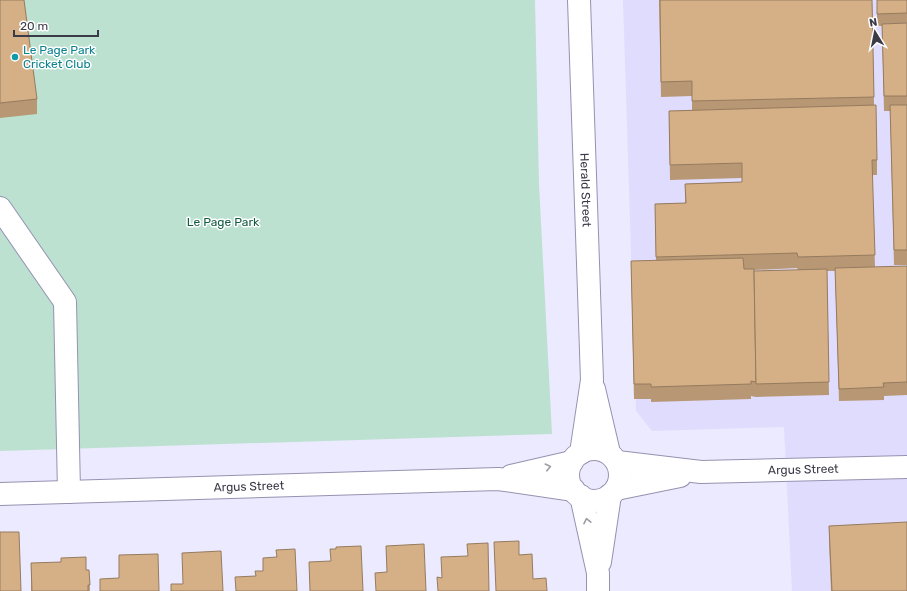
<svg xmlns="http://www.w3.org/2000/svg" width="907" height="591" font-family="Rubik,sans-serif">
  <rect width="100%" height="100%" fill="#eceafe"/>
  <polygon fill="#e0dcfd" points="623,0 907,0 907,591 792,591 784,427 652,431 636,411"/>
  <polygon fill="#bce1d0" points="0,0 535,0 539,184 552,434 0,451"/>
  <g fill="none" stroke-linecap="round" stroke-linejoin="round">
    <defs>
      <g id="minor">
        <path id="s1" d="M579 0 592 380 581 453"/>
        <polyline points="0,208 65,302 69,492"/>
        <polyline points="594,389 609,453"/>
        <circle cx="594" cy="475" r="26"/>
        <path id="s2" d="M617 462 701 472 907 467"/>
        <polyline points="511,476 572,462"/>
        <polyline points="616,489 680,476"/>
        <path id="s3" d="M0 494 498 479 574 490"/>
        <polyline points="581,496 598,573 598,591"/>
        <polyline points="600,562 610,495"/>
      </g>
    </defs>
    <use href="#minor" stroke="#9592b1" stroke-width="24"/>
    <use href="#minor" stroke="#fff" stroke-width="22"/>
  </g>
  <g fill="#b79774" fill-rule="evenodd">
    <polygon points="0,0 37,99 37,114 0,118"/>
    <path d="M659 0H872L874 105 877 160V175H872L875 267 907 266V395L884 396V400L839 401 835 271H827L829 395 756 397 751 396V399L651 402V399H634L631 261H656L655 204 685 203V184L742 182V178L670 180 669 111 692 110V96L661 97ZM797 268 798 270 754 271V270Z"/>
    <polygon points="877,0 907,0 907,265 894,265 890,111 884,111 882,26 877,26"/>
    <polygon points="829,526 907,591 831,591 829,541"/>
    <polygon points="31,563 89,570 90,591 31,591"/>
  </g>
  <g fill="#d5b087" stroke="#957b5e">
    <polygon points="0,0 24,0 37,99 0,103"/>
    <polygon points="660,0 872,0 874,97 692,101 692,81 661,82"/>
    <polygon points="877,0 907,0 907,13 877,14"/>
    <polygon points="907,23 907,96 884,96 882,24"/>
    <polygon points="876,105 877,160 872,160 875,255 798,257 797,253 656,257 655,204 686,203 685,184 742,182 742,163 670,165 669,111"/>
    <polygon points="890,105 907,105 907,250 894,250"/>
    <polygon points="743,258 744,269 754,269 756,382 751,381 751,384 651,387 651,384 634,384 631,261"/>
    <polygon points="907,266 907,382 883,383 884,387 839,389 835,268"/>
    <polygon points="827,269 829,382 756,384 754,271"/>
    <polygon points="907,522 907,591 832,591 829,526"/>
    <polygon points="0,532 19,532 21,591 0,591"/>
    <polygon points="519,541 519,555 532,554 533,579 546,578 547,591 496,591 494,542"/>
    <polygon points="488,543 489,591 438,591 437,577 442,578 441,557 468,556 467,544"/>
    <polygon points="424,544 426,591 376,591 375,573 387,572 386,546"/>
    <polygon points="361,546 363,591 310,591 309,562 331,561 330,549 336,549 336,547"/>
    <polygon points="295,549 297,591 236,591 235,577 256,576 255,571 263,571 263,558 277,557 276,550"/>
    <polygon points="221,551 223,591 171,591 171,584 183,584 182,553"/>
    <polygon points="158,554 159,591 100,591 100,579 119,578 119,555"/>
    <polygon points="86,557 86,570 89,570 90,585 88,585 88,591 32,591 31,563 61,562 61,558"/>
  </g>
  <defs><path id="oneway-chevron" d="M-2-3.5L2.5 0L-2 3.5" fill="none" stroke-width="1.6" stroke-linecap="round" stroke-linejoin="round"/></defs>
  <g stroke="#9d9ca3">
    <use href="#oneway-chevron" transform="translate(548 467) rotate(-13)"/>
    <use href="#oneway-chevron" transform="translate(587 521) rotate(-102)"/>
  </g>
  <circle fill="#0f9aa8" stroke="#fff" stroke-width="1.5" cx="15" cy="57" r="4"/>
  <g text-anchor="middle" stroke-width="3" stroke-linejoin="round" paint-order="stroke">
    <g font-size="12" fill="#0d838f" stroke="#fff" text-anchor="start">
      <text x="23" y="54">Le Page Park<tspan x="23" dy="14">Cricket Club</tspan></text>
    </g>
    <g font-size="12" fill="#3b3a47" stroke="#fff">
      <text dy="4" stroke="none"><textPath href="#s1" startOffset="190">Herald Street</textPath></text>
      <text dy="4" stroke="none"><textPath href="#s2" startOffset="187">Argus Street</textPath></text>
      <text dy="4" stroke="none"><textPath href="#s3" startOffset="249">Argus Street</textPath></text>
    </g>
    <g font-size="12" fill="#145b42" stroke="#fff">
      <text x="223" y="226">Le Page Park</text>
    </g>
  </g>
  <g transform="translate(875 32) rotate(350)" stroke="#ffffff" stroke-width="3" paint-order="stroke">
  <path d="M0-3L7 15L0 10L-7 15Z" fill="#3b3a47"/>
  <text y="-6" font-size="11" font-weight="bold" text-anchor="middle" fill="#3b3a47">N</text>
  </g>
  <path d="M14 30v6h84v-6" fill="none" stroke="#3b3a47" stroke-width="2"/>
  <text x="20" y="30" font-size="12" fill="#3b3a47" stroke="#ffffff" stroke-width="3" paint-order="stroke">20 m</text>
</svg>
